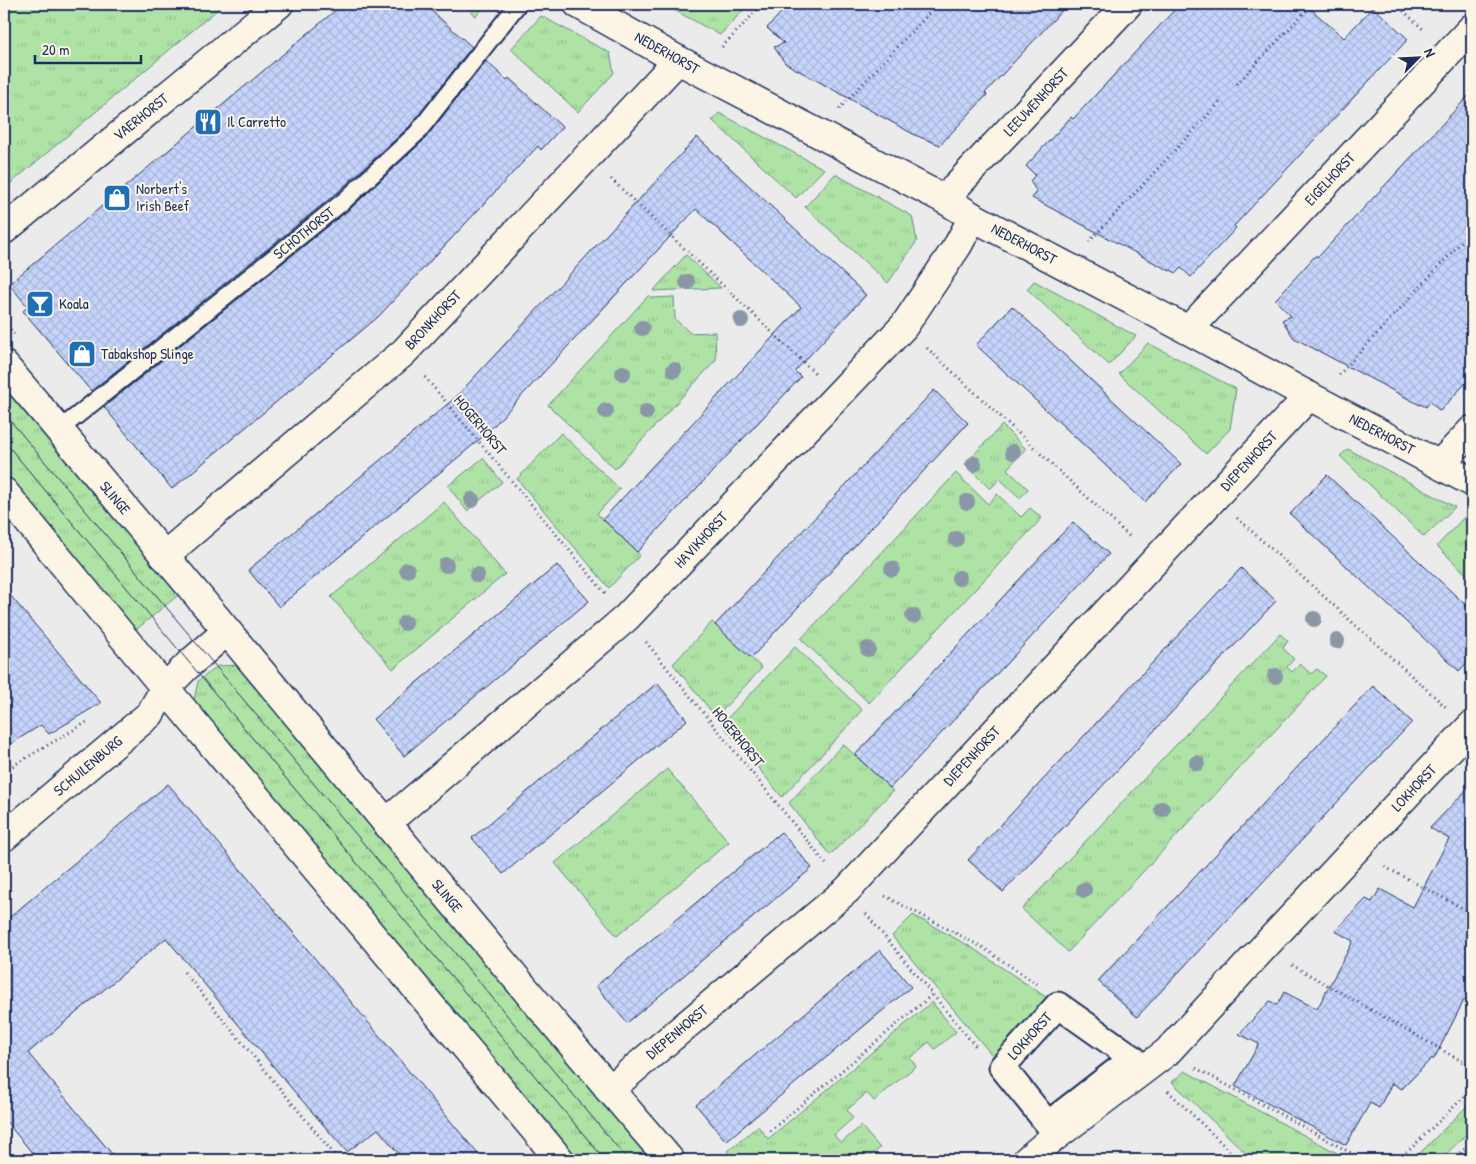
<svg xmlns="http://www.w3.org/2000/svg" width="1476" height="1164" font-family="'Patrick Hand',sans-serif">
  <defs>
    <pattern id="grass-tufts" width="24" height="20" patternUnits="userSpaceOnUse" patternTransform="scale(1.25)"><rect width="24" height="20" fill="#aee3a5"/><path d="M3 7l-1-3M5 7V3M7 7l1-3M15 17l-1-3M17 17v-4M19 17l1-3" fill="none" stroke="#95c390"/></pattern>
    <pattern id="building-cross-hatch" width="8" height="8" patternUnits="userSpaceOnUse" patternTransform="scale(1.25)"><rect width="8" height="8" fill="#c6d4fb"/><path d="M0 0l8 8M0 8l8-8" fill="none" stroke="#aab6da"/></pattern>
  </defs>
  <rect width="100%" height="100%" fill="#ecebec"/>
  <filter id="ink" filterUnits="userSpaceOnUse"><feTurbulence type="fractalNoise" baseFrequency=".02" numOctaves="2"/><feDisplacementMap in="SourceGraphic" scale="10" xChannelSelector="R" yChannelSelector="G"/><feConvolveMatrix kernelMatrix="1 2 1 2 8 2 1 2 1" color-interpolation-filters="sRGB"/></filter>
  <g filter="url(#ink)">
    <g fill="url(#grass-tufts)" stroke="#648982">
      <polygon points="4,4 224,4 4,189"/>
      <polygon points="462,4 488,4 476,16"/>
      <polygon points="663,4 749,4 720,35"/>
      <polygon points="541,16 610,53 614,73 578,112 511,49"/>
      <polygon points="719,113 824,169 796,198 712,120"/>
      <polygon points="835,174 912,216 917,241 888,283 805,207"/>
      <polygon points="686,255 721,288 653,291"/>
      <polygon points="1034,281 1136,336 1109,365 1027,289"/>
      <polygon points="649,295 652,298 674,297 675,319 690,333 715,332 716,360 615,469 548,405"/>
      <polygon points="1148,343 1236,389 1230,429 1206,454 1119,374"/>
      <polygon points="4,379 182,592 132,633 4,478"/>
      <polygon points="1002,425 1026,449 1007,469 1028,489 1020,498 1000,479 990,489 965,464"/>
      <polygon points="561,433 620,489 597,514 640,555 609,588 517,479"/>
      <polygon points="1348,449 1455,507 1424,537 1340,456"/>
      <polygon points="483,458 502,482 467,511 448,486"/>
      <polygon points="956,473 988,504 997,494 1021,517 1030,508 1042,518 869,703 801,639"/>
      <polygon points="444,502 505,574 393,669 331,597"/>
      <polygon points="1467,514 1472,517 1472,580 1437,546"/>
      <polygon points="712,622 762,668 716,717 673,664"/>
      <polygon points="1280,634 1288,641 1283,648 1294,659 1287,667 1292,672 1300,664 1311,674 1317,669 1326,676 1068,952 1022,909"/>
      <polygon points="795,647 862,710 838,737 782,797 722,724"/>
      <polygon points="243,665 658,1160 576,1160 193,705 198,681 218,666"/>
      <polygon points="843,744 893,791 830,855 789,803"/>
      <polygon points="667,769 729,842 617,936 555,863"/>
      <polygon points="913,915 971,947 1058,1005 1002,1067 892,936"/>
      <polygon points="932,1002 956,1032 935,1049 929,1042 910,1058 916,1066 874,1101 867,1093 847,1110 853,1118 834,1135 841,1143 861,1126 880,1148 865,1160 736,1160 728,1151 758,1126 768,1139"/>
      <polygon points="1185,1071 1350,1160 1253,1160 1172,1082"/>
      <polygon points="1472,1101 1472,1129 1440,1160 1413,1160"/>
    </g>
    <g fill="url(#building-cross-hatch)" stroke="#1b2f5e">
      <polygon points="343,4 424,4 472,47 410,126 338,192 91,391 23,311 28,307 9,284"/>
      <polygon points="789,4 1068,4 985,93 987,95 940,145 915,135 785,63 774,47 784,43 767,28"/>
      <polygon points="1180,4 1305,4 1344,38 1373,7 1408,39 1234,226 1236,228 1191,277 1181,268 1176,273 1171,270 1170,271 1032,198 1037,192 1030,181 1035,175 1026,166 1071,117 1073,119"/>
      <polygon points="486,61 507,80 509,78 562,127 541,150 538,146 378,317 172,489 104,407 352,207 424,140"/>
      <polygon points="1472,92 1472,376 1440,411 1430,402 1426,407 1420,404 1420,405 1294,338 1282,320 1291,316 1275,300 1315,256 1319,256"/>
      <polygon points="697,137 866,295 795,371 801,377 637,552 603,519 801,307 696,209 486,434 279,607 248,570 455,398"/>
      <polygon points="1012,306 1181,464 1145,502 976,345"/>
      <polygon points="934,390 968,423 751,658 715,625"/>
      <polygon points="1327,475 1472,611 1472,657 1459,671 1290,514"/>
      <polygon points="1073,522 1109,554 890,788 855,755"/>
      <polygon points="557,565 589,601 404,756 373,719"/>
      <polygon points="1241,568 1276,601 1003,892 968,860"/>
      <polygon points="4,588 101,703 49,734 41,725 4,748"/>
      <polygon points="657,683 687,720 503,874 472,838"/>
      <polygon points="1373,686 1412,722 1137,1017 1098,981"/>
      <polygon points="168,784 216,840 483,1160 404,1160 378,1129 347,1152 293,1090 166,938 28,1053 117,1160 38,1160 4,1119 4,922"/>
      <polygon points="1472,784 1472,1004 1464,1000 1434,1059 1431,1059 1402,1089 1392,1083 1379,1108 1370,1103 1346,1145 1235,1086 1259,1044 1239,1034 1270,1001 1277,1005 1284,992 1317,1009 1353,941 1335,931 1366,899 1372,902 1380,889 1413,907 1449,839 1430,828"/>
      <polygon points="781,832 812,868 627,1023 596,986"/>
      <polygon points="880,950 911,987 726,1141 696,1105"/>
    </g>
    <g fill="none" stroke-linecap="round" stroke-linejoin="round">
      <defs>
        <polyline id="service" points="59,430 345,200 417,133 518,4"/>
        <polygon id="pedestrian" points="1058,1005 1133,1058 1048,1124 1002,1067"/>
        <g id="minor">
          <polyline points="578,4 678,60 944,199 973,217 1188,330 1309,396 1472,482"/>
          <polyline points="944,199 1128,4"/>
          <polyline points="4,230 279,4"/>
          <polyline points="1188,330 1472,28"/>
          <polyline points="1440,464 1472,430"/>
          <polyline points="164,556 404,352 678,60"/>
          <polyline points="386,823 626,618 904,326 958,245 973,217"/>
          <polyline points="4,837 150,714 165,688 189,664 227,631"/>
          <polyline points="609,1090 847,890 1309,396"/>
          <polyline points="1027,1160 1052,1139 1167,1052 1263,948 1472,725"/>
        </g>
        <g id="secondary">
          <path d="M4 365C228 628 445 898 670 1160"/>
          <polyline points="4,492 165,688 560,1160"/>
        </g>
      </defs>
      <use href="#service" stroke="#1b2f5e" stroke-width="20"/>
      <use href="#pedestrian" stroke="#1b2f5e" stroke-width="29"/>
      <use href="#minor" stroke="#1b2f5e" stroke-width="31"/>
      <use href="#secondary" stroke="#1b2f5e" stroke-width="31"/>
      <g stroke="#1b2f5e" stroke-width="3" stroke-dasharray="1 4" stroke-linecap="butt">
        <polyline points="1396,4 1425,31"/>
        <polyline points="722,47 763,4"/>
        <polyline points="1237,84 1312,4"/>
        <polyline points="839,109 938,4"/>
        <polyline points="611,179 815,373"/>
        <polyline points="1089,242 1222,100"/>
        <polyline points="4,322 14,334"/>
        <polyline points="927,348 1131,538"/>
        <polyline points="1339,375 1465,238"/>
        <polyline points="425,377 605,593"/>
        <polyline points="1237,518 1446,707"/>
        <polyline points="646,642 826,864"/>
        <polyline points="4,765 7,770"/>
        <polyline points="4,771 87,722"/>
        <polyline points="1385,867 1472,913"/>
        <polyline points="885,896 982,947 1037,984"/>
        <polyline points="866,914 977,1048"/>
        <polyline points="1292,965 1472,1067"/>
        <polyline points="184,972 339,1160"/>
        <polyline points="1196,1068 1364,1160"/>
        <polyline points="1168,1091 1239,1160"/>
        <polyline points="770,1131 933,994"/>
        <polyline points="1399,1160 1472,1089"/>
        <polyline points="1453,1160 1472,1142"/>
      </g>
      <use href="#service" stroke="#fcf5e5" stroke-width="16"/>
      <use href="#pedestrian" stroke="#fcf5e5" stroke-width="25"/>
      <use href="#minor" stroke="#fcf5e5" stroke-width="28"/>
      <use href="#secondary" stroke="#fcf5e5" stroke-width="28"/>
      <g stroke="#1b2f5e" stroke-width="1">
        <polyline points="4,413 628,1160"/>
        <polyline points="4,441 605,1160"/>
      </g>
    </g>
    <g fill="#8997a6">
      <circle cx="687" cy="282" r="8"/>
      <circle cx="741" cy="320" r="8"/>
      <circle cx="642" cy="328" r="8"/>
      <circle cx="674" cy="370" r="8"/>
      <circle cx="623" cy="373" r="8"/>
      <circle cx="606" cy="411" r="8"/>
      <circle cx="646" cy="412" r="8"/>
      <circle cx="1013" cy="452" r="8"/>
      <circle cx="974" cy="464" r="8"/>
      <circle cx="472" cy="500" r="8"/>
      <circle cx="967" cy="502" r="8"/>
      <circle cx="956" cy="539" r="8"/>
      <circle cx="446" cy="565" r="8"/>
      <circle cx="892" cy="569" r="8"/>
      <circle cx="407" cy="570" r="8"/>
      <circle cx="477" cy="575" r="8"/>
      <circle cx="959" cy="578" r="8"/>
      <circle cx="913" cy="616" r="8"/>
      <circle cx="1314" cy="619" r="8"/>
      <circle cx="405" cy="623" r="8"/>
      <circle cx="1337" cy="641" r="8"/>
      <circle cx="868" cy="649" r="8"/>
      <circle cx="1275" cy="676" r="8"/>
      <circle cx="1197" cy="763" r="8"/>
      <circle cx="1162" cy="809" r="8"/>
      <circle cx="1084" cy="890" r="8"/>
    </g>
  </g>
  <defs>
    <symbol id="restaurant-square" viewBox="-11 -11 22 22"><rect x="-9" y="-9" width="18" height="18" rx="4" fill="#1f6fb2" stroke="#fcf5e5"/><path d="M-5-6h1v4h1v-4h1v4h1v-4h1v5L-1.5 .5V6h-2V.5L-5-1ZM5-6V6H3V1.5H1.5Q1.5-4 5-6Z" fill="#fff"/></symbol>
    <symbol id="shop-square" viewBox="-11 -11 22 22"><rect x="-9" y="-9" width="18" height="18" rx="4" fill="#1f6fb2" stroke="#fcf5e5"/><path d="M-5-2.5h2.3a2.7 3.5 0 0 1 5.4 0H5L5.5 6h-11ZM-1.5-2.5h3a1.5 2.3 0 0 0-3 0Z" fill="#fff"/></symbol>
    <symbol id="bar-square" viewBox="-11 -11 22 22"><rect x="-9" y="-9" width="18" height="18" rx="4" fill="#1f6fb2" stroke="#fcf5e5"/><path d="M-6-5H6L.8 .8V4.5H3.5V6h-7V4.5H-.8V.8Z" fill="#fff"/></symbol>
  </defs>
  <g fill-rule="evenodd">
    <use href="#restaurant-square" x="192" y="106" width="32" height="32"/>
    <use href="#shop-square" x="101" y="182" width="32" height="32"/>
    <use href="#bar-square" x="24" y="288" width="32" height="32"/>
    <use href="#shop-square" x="66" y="338" width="32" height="32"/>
  </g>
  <g text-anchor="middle" stroke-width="4" stroke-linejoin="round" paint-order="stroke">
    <g font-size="15" fill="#1b2f5e" stroke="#fcf5e5">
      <text transform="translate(667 53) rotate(29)" y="5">NEDERHORST</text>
      <text transform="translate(1036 102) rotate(-47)" y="5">LEEUWENHORST</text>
      <text transform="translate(141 117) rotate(-39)" y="5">VAERHORST</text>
      <text transform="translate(1330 179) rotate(-47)" y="5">EIGELHORST</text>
      <text transform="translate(304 233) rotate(-39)" y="5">SCHOTHORST</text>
      <text transform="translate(1024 244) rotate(28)" y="5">NEDERHORST</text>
      <text transform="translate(433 320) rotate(-47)" y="5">BRONKHORST</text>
      <text transform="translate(480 425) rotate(50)" y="5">HOGERHORST</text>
      <text transform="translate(1382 434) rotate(28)" y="5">NEDERHORST</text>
      <text transform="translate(1249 461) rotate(-47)" y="5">DIEPENHORST</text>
      <text transform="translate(115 498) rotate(50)" y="5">SLINGE</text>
      <text transform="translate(701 540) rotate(-47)" y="5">HAVIKHORST</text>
      <text transform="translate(738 737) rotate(51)" y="5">HOGERHORST</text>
      <text transform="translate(972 756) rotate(-47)" y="5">DIEPENHORST</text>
      <text transform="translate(88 766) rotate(-40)" y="5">SCHUILENBURG</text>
      <text transform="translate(1414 788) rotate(-47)" y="5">LOKHORST</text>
      <text transform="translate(447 896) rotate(50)" y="5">SLINGE</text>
      <text transform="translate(677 1032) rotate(-40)" y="5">DIEPENHORST</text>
      <text transform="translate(1030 1036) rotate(-48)" y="5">LOKHORST</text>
    </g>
    <g font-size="15" fill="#1b2f5e" stroke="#fcf5e5" text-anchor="start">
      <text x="227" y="127">Il Carretto</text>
      <text x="136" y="194">Norbert's<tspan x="136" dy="17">Irish Beef</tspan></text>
      <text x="59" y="309">Koala</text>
      <text x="101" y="359">Tabakshop Slinge</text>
    </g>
  </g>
  <rect width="1476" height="1164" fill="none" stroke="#fcf5e5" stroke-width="20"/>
  <rect x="10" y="10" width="1456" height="1144" fill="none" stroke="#1b2f5e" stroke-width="2" filter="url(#ink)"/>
  <g transform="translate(1418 58) rotate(66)" stroke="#fcf5e5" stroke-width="4" paint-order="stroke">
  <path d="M0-4L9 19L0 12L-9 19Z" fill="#1b2f5e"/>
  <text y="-8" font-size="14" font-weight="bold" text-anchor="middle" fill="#1b2f5e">N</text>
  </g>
  <path d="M35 55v8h106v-8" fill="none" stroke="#1b2f5e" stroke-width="2.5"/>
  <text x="42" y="55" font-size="15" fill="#1b2f5e" stroke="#fcf5e5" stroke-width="4" paint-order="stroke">20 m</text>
</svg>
